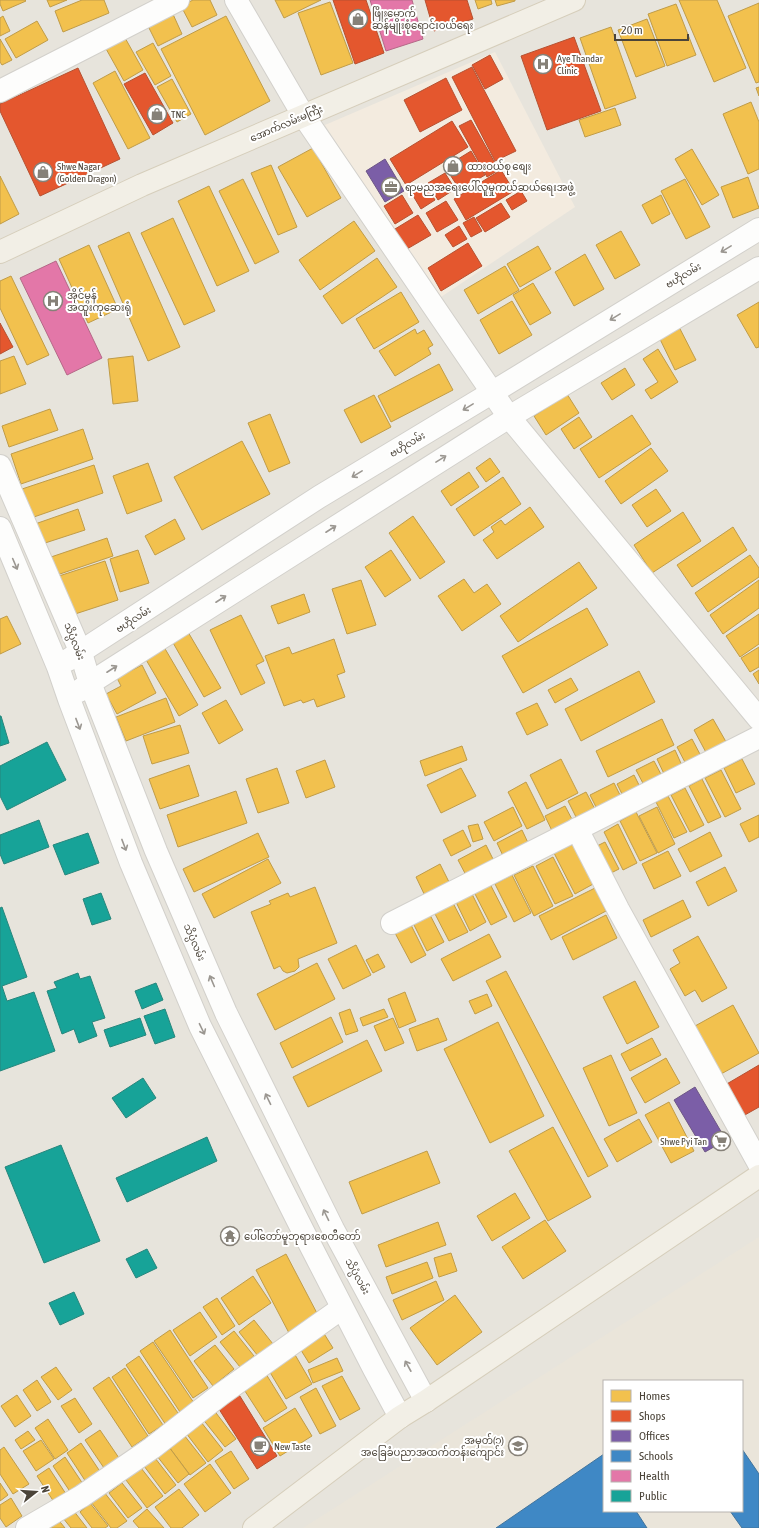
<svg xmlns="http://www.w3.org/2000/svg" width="759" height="1528" font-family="'Asap Condensed','Noto Sans Myanmar',sans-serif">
  <rect width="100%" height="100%" fill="#f4f2ee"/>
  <path fill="#e7e4dc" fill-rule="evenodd" d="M0 0H759V1528H0ZM604 1381H742V1511H604Z"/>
  <polygon fill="#f3ebdf" points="495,52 575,207 438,299 325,125"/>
  <path fill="#eae5da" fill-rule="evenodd" d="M759 1237V1528H303ZM604 1381H742V1511H604Z"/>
  <g fill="#f2c14e" stroke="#c09c48">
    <polygon points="0,0 25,0 26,1 3,11 0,4"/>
    <polygon points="47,0 67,0 50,7"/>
    <polygon points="82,0 104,0 109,13 63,32 55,11"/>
    <polygon points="193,0 210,0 217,15 192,27 181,6"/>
    <polygon points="275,0 321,0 284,18"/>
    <polygon points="475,0 491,0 492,4 478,9"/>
    <polygon points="495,0 515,0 515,1 497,6"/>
    <polygon points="679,0 717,0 746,68 714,82"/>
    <polygon points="330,2 353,63 321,75 298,13"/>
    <polygon points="759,3 759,82 756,83 728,16"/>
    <polygon points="676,4 696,55 667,66 648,14"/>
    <polygon points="172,12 182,34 158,46 147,24"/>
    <polygon points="3,16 10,31 0,36 0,18"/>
    <polygon points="226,16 270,101 205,135 161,49"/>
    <polygon points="647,19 665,66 636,77 618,30"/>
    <polygon points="37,21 48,40 16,58 5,39"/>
    <polygon points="611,27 636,98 605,109 580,38"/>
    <polygon points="124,36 143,70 124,81 105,47"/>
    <polygon points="0,39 12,60 2,65 0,62"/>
    <polygon points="153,43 171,76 155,85 136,52"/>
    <polygon points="115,71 150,138 128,149 93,83"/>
    <polygon points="172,79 191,114 177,122 157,87"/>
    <polygon points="759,87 759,96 756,88"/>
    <polygon points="751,102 759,122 759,169 748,174 723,114"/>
    <polygon points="615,108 621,125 585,137 579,120"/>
    <polygon points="313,148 341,198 307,217 278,167"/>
    <polygon points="692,149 719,195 702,205 675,159"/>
    <polygon points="271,165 297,227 278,235 251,173"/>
    <polygon points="0,176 19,214 0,224"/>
    <polygon points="748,177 759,208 733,218 721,187"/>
    <polygon points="243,179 279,252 255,264 219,191"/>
    <polygon points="685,179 710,227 686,239 661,191"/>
    <polygon points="209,186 249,271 217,286 178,201"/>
    <polygon points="661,195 670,214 652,224 642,205"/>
    <polygon points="173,218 215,311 184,325 141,233"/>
    <polygon points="354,221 375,251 320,290 299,260"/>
    <polygon points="621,231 640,265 615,279 596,245"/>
    <polygon points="129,232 180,347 148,361 98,246"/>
    <polygon points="89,245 118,309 88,323 59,259"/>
    <polygon points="538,246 551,269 520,287 507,264"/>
    <polygon points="585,254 604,289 574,306 555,272"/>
    <polygon points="377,258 397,287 342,324 323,296"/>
    <polygon points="505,266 519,290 478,314 464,290"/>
    <polygon points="11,276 49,355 27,365 0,308 0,281"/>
    <polygon points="533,283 551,313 530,325 513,295"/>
    <polygon points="401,292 419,322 374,349 356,319"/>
    <polygon points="512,301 532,335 499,354 480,320"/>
    <polygon points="759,302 759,347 756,348 737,315"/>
    <polygon points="677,323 696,360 675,370 657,333"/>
    <polygon points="415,329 417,334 424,330 433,345 428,348 431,354 395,376 379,351"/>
    <polygon points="658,349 678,382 651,399 645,390 658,382 643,359"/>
    <polygon points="14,356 26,384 0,394 0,361"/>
    <polygon points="133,356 138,401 113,404 108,359"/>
    <polygon points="439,364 453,390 391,422 378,396"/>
    <polygon points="625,368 635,385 612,400 601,383"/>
    <polygon points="567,394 579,413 546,435 534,416"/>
    <polygon points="374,395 391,427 361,443 344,410"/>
    <polygon points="50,409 58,430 9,447 2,426"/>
    <polygon points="270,414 290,463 269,472 248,423"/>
    <polygon points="632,415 651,444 599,478 580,449"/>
    <polygon points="579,417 592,437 574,449 561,429"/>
    <polygon points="83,429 93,459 21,484 11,454"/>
    <polygon points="242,441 270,494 202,530 174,477"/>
    <polygon points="651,448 668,471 621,504 605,481"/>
    <polygon points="490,458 500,472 486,482 476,468"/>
    <polygon points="148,463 162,501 127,514 113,476"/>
    <polygon points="94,465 103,493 31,518 22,489"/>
    <polygon points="469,472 479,487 451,506 441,491"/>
    <polygon points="503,477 521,504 474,536 456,509"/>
    <polygon points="656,489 671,511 647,527 632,505"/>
    <polygon points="530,507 544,527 497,559 483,540 494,532 491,527 501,520 505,525"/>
    <polygon points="78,509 85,530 42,544 35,524"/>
    <polygon points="683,512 701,541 652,573 634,545"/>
    <polygon points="413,516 445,562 420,579 389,533"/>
    <polygon points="175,519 185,539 155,555 145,536"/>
    <polygon points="733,527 747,550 692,587 677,565"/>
    <polygon points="107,538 113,556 57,575 51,557"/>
    <polygon points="138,550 149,583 120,592 110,559"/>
    <polygon points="391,550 411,580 385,597 365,567"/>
    <polygon points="750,555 759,568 759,577 708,612 695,593"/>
    <polygon points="105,561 118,600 72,615 59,576"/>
    <polygon points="579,562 597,588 518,642 500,616"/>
    <polygon points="464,579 474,593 487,584 501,604 462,631 438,596"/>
    <polygon points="361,580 376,625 347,634 332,589"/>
    <polygon points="759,580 759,608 723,634 710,615"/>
    <polygon points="304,594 310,612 278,624 271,606"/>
    <polygon points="587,608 608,645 523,693 502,656"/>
    <polygon points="759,614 759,644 740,657 726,636"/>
    <polygon points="241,615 264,661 256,665 265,683 241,695 210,630"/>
    <polygon points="7,616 21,644 0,654 0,619"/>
    <polygon points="188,632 221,688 204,697 172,641"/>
    <polygon points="334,639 345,672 337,675 345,697 317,707 314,699 303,703 301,700 284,706 265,656 289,647 292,654"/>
    <polygon points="164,647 198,705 179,716 145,658"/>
    <polygon points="759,647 759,667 750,672 741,658"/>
    <polygon points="142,665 156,693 117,714 106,694 121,686 117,678"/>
    <polygon points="759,670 759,684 753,674"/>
    <polygon points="639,671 655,702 581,741 565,709"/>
    <polygon points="571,678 578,690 555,703 548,690"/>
    <polygon points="166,698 175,722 126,741 116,717"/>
    <polygon points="226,700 243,730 219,744 202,713"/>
    <polygon points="537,703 548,725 527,735 516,713"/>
    <polygon points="662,719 674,745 608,777 596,751"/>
    <polygon points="713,719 729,747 709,758 694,730"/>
    <polygon points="180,725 189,753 152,764 143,736"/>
    <polygon points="692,739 702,758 687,766 677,747"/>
    <polygon points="462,746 467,760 425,776 420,761"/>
    <polygon points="675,750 684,770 666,778 657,759"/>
    <polygon points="561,759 578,793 547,809 530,775"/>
    <polygon points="742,759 755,784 736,793 724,768"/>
    <polygon points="325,760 335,787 306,798 296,771"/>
    <polygon points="654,761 664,780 646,789 636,770"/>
    <polygon points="189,765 199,796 160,809 149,779"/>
    <polygon points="277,768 289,803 258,813 246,779"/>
    <polygon points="461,768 476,796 441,813 427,785"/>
    <polygon points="721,770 741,809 725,817 705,778"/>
    <polygon points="634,775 642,791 625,800 617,784"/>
    <polygon points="702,779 721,817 708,823 689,786"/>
    <polygon points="526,782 545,820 527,829 508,792"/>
    <polygon points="614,783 624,803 600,815 590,795"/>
    <polygon points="685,788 704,825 690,832 671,795"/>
    <polygon points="236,791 247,823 178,847 167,815"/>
    <polygon points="586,792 597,813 579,823 568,801"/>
    <polygon points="668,796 687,832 674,838 656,802"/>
    <polygon points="565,806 575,825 554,835 545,816"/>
    <polygon points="513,807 522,826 494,841 484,822"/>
    <polygon points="657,807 675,844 658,853 639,816"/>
    <polygon points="636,812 657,853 640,861 620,821"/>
    <polygon points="759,815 759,837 749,842 740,824"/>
    <polygon points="478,824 483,839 473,842 468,826"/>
    <polygon points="618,824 637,863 623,870 604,832"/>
    <polygon points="463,830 471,846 451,856 443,840"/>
    <polygon points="522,830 530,847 505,860 497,843"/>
    <polygon points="710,832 722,856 690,872 678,849"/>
    <polygon points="258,833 269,857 194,892 183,869"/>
    <polygon points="605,842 619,869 609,874 595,847"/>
    <polygon points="575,843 595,883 575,894 554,853"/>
    <polygon points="486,845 496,865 468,879 458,860"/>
    <polygon points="668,851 681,876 654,889 642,864"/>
    <polygon points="553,857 573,896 555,904 536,866"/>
    <polygon points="268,859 281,883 214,918 202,894"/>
    <polygon points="440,864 452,888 427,900 416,877"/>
    <polygon points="533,866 553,906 534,916 514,875"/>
    <polygon points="725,867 737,891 708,906 696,882"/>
    <polygon points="512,875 531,913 514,922 495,884"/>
    <polygon points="489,882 507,917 491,925 473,890"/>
    <polygon points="315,887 337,943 298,959 299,967 295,971 287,973 283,971 280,966 274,969 251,912 271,904 269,901 288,893 290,897"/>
    <polygon points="595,888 606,911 551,940 539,916"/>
    <polygon points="472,894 486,922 470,931 456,902"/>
    <polygon points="683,900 691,917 651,937 643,920"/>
    <polygon points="452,901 468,932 449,941 433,910"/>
    <polygon points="429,913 444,942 427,951 412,921"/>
    <polygon points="606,915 617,938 573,960 562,937"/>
    <polygon points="411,925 426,955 411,963 395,933"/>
    <polygon points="489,934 501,957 453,981 441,959"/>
    <polygon points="698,936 727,988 702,1002 695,990 685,996 670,969 680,963 673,950"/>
    <polygon points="356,945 371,975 343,989 328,959"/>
    <polygon points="378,954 385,967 373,973 366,960"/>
    <polygon points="317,963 335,999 275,1030 257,994"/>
    <polygon points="506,971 608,1166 588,1177 486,981"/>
    <polygon points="635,981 659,1027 627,1044 603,997"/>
    <polygon points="405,992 416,1021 399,1028 388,999"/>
    <polygon points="487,994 492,1006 475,1014 469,1001"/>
    <polygon points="733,1005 759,1053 721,1074 695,1026"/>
    <polygon points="350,1009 358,1031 346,1035 339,1013"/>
    <polygon points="384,1009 388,1017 363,1026 360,1018"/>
    <polygon points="331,1017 343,1042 292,1068 280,1043"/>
    <polygon points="393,1018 404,1043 385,1051 374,1026"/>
    <polygon points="438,1018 447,1040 417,1051 409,1029"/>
    <polygon points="498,1022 544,1116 490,1143 444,1049"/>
    <polygon points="652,1038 661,1055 630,1071 621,1054"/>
    <polygon points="367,1040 382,1071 308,1107 293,1077"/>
    <polygon points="611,1055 637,1113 609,1126 583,1068"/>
    <polygon points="666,1058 680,1083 645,1103 631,1078"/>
    <polygon points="669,1102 694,1151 671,1163 645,1115"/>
    <polygon points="639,1119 652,1142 617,1162 604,1139"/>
    <polygon points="553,1127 591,1197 548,1221 509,1151"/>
    <polygon points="427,1151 440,1183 362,1214 349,1182"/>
    <polygon points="515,1193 530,1218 492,1241 477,1216"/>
    <polygon points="545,1220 566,1251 523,1279 502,1247"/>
    <polygon points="438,1222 446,1245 386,1267 378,1245"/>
    <polygon points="451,1253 457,1271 439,1277 434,1258"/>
    <polygon points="286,1254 319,1317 289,1333 256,1270"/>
    <polygon points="427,1262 433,1278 392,1294 386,1277"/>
    <polygon points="253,1276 271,1303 239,1325 221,1298"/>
    <polygon points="436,1281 444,1300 402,1320 393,1300"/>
    <polygon points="455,1295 482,1332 437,1365 410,1328"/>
    <polygon points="217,1298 235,1326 222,1335 203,1307"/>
    <polygon points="200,1312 217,1337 190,1356 173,1330"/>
    <polygon points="254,1320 273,1344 258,1356 239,1332"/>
    <polygon points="170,1330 208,1388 193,1398 154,1341"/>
    <polygon points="234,1331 254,1356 240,1367 220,1342"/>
    <polygon points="323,1332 333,1348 309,1363 299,1347"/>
    <polygon points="153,1342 194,1403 180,1412 140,1351"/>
    <polygon points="215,1345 234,1369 213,1386 194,1361"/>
    <polygon points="294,1353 312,1384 286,1399 268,1369"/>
    <polygon points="139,1356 180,1416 166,1425 126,1365"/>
    <polygon points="337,1358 343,1371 313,1383 308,1370"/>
    <polygon points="56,1367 72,1390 58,1400 41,1377"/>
    <polygon points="125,1368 163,1425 149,1434 112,1377"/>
    <polygon points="266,1374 287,1408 265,1422 243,1388"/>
    <polygon points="342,1376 360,1409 340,1420 322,1386"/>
    <polygon points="109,1377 148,1436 132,1447 93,1388"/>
    <polygon points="37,1380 51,1402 37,1411 23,1390"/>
    <polygon points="316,1388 336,1426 320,1434 300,1397"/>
    <polygon points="17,1395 31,1416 15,1427 1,1406"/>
    <polygon points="75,1398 92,1424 79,1433 61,1406"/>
    <polygon points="295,1408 312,1436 280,1456 263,1428"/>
    <polygon points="213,1409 236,1439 225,1447 202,1418"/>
    <polygon points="48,1419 68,1450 55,1459 35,1428"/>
    <polygon points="201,1422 223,1450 208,1462 186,1433"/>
    <polygon points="100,1430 119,1458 104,1468 85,1440"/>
    <polygon points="28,1431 35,1440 21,1449 15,1440"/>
    <polygon points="184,1435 206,1463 190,1475 169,1447"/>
    <polygon points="41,1440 54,1459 36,1471 23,1451"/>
    <polygon points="81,1443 101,1473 86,1482 67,1453"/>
    <polygon points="4,1447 29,1484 13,1494 0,1474 0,1450"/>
    <polygon points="169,1447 189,1474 178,1483 157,1456"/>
    <polygon points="231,1451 249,1479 234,1489 215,1461"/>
    <polygon points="65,1457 83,1484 71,1493 53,1466"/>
    <polygon points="155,1458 176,1485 165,1494 144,1466"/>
    <polygon points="210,1464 231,1493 205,1512 184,1484"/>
    <polygon points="49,1468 66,1494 54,1502 37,1476"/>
    <polygon points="141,1468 163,1496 147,1508 126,1480"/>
    <polygon points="0,1483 8,1495 0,1501"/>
    <polygon points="122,1483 142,1508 128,1518 109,1493"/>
    <polygon points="179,1489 199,1515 182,1528 171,1528 155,1507"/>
    <polygon points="104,1492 127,1521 117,1528 111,1528 91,1502"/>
    <polygon points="11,1498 22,1516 6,1527 0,1518 0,1505"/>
    <polygon points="90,1503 108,1526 105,1528 92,1528 80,1512"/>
    <polygon points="147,1509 164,1528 139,1528 133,1521"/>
    <polygon points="73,1510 87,1528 71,1528 63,1518"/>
    <polygon points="56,1517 65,1528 42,1528"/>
  </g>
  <g fill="#e4572e" stroke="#b65131">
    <polygon points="333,0 366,0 384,53 355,64"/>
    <polygon points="425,0 467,0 473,19 434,31"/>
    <polygon points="574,37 601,111 547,130 521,56"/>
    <polygon points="490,55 503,79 485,89 472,65"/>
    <polygon points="472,67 516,151 495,161 452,77"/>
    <polygon points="78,68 120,159 40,196 0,111 0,104"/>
    <polygon points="145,73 173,123 153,135 124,84"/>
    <polygon points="446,78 462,110 420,132 404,100"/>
    <polygon points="471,120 499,170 487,177 459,126"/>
    <polygon points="452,121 468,147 406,185 390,159"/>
    <polygon points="471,151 485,175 460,190 445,167"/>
    <polygon points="501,170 514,191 466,220 454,199"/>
    <polygon points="445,173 455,189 438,200 428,183"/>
    <polygon points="426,185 435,200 421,209 412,194"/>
    <polygon points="521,191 527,201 512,210 506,200"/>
    <polygon points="402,195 413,213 395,224 384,206"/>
    <polygon points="446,201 458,220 437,232 426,213"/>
    <polygon points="501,203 510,217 485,232 476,218"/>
    <polygon points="418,215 431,235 407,249 395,229"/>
    <polygon points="474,217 482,231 471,237 463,223"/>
    <polygon points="459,226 467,239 453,247 445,235"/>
    <polygon points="468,243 482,266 441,291 428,268"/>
    <polygon points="0,323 13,347 0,354"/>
    <polygon points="759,1065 759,1107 743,1116 725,1085"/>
    <polygon points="238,1393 277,1456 257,1469 217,1406"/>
  </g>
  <g fill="#7b5ea7" stroke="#6d5686">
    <polygon points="385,159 404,191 385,202 366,171"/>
    <polygon points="695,1087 726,1140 705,1152 674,1100"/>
  </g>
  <g fill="#3f88c5" stroke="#43749b">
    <polygon points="742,1449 759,1474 759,1528 742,1528 730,1511 742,1511"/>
    <polygon points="604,1454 604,1511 636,1511 647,1528 496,1528"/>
  </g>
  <g fill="#e377a8" stroke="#b56887">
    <polygon points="370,0 412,0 423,39 386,51"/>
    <polygon points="56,261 102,358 67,375 20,278"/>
  </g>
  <g fill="#17a398" stroke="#27867c">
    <polygon points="0,716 1,716 9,743 0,746"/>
    <polygon points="47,742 66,780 7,810 0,796 0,766"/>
    <polygon points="39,820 49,847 4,864 0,854 0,835"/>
    <polygon points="88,833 99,863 65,875 53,845"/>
    <polygon points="101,893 111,919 92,925 83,899"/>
    <polygon points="2,907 27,977 2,986 7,1001 34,992 55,1051 0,1071 0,908"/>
    <polygon points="78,973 80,979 90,976 105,1018 92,1022 97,1036 79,1043 74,1029 62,1034 47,991 57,988 54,982"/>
    <polygon points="156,983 163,1000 142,1009 135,991"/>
    <polygon points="165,1009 175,1037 155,1044 144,1016"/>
    <polygon points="140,1018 146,1035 110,1047 104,1030"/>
    <polygon points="143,1078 156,1098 126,1118 112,1098"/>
    <polygon points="207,1137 217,1161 127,1202 116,1178"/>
    <polygon points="61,1145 100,1241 44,1263 5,1167"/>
    <polygon points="147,1249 157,1268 136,1278 126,1259"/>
    <polygon points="74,1292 84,1314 60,1325 49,1303"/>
  </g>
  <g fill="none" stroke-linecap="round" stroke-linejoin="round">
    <defs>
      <g id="minor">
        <polyline points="236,0 303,115 509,417 759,719"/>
        <polyline points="0,91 178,0"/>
        <polyline points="0,466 81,653 90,683 156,851 226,1013 333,1229 426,1401"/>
        <polyline points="0,528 58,667 69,699 131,863 200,1026 303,1231 374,1369 400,1417"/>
        <polyline points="68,660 319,497 493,392 759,229"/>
        <polyline points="79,691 90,683 509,417 759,268"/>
        <polyline points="577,829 618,909 759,1164"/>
        <polyline points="392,923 759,737"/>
        <polyline points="27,1528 82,1496 152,1448 220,1395 342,1308"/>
      </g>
      <g id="major">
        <polyline points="0,252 142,185 574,0"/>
        <polyline points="254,1528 400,1417 426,1401 759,1176"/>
      </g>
    </defs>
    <use href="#minor" stroke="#d2d0cb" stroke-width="24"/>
    <use href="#major" stroke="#d6cebb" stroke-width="24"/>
    <use href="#minor" stroke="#fdfdfc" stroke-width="22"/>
    <use href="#major" stroke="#f2efe6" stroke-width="22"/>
  </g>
  <defs><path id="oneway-shaft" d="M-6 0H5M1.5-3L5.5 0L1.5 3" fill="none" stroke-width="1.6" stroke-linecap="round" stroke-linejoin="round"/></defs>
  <g stroke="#9b9791">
    <use href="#oneway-shaft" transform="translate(726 249) rotate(149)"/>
    <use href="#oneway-shaft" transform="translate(615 317) rotate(149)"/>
    <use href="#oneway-shaft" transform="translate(468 407) rotate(149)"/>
    <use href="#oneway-shaft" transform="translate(441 459) rotate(-32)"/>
    <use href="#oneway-shaft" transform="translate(357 474) rotate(149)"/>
    <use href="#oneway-shaft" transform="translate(331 529) rotate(-33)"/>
    <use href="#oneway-shaft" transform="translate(15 564) rotate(67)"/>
    <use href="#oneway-shaft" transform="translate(221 599) rotate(-33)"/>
    <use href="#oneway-shaft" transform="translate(112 669) rotate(-33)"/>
    <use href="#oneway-shaft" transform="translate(78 724) rotate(69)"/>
    <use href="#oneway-shaft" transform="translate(124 845) rotate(69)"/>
    <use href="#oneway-shaft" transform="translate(212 981) rotate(-113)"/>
    <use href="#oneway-shaft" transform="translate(202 1029) rotate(64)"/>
    <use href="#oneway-shaft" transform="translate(268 1099) rotate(-116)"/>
    <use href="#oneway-shaft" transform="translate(326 1215) rotate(-116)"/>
    <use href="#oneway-shaft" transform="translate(408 1366) rotate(-119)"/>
  </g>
  <defs>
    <symbol id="shop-ring" viewBox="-11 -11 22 22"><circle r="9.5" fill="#fff" stroke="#868178" stroke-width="1.5"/><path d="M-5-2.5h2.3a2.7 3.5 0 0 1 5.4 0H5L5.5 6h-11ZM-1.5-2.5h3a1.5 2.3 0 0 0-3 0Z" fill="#868178"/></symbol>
    <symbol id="hospital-ring" viewBox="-11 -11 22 22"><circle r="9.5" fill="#fff" stroke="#868178" stroke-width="1.5"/><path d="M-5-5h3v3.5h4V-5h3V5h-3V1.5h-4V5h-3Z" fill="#868178"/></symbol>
    <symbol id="office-ring" viewBox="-11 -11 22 22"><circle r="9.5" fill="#fff" stroke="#868178" stroke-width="1.5"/><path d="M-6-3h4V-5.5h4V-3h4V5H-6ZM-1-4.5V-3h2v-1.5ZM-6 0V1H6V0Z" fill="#868178"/></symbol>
    <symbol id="supermarket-ring" viewBox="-11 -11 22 22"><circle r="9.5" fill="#fff" stroke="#868178" stroke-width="1.5"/><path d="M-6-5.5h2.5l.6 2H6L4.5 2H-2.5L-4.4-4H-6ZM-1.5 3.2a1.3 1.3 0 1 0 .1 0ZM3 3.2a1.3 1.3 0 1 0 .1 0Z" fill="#868178"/></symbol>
    <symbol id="temple-ring" viewBox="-11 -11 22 22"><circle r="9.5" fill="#fff" stroke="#868178" stroke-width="1.5"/><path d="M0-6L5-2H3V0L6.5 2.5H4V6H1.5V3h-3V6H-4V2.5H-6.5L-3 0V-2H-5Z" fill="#868178"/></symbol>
    <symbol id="cafe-ring" viewBox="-11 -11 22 22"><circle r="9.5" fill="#fff" stroke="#868178" stroke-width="1.5"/><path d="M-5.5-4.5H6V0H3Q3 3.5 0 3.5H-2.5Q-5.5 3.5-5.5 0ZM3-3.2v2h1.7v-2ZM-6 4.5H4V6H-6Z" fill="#868178"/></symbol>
    <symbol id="school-ring" viewBox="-11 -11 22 22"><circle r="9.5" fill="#fff" stroke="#868178" stroke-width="1.5"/><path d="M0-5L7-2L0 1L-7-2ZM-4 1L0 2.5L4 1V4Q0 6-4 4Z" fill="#868178"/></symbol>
  </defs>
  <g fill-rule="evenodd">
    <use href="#shop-ring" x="347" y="8" width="22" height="22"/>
    <use href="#hospital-ring" x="532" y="53" width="22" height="22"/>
    <use href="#shop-ring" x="146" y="103" width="22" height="22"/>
    <use href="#shop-ring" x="442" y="155" width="22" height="22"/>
    <use href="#shop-ring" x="32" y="161" width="22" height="22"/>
    <use href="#office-ring" x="380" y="176" width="22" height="22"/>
    <use href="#hospital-ring" x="42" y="290" width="22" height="22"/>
    <use href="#supermarket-ring" x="710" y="1130" width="22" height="22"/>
    <use href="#temple-ring" x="219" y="1225" width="22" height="22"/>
    <use href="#cafe-ring" x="249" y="1435" width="22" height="22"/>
    <use href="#school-ring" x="507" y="1435" width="22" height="22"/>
  </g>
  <g text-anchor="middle" stroke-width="4" stroke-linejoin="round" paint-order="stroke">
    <g font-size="10" fill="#4b4439" stroke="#fff" text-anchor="start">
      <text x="372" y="17">ဖြိုးမောက်<tspan x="372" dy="12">ဆန်မျိုးစုံရောင်းဝယ်ရေး</tspan></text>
      <text x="557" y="62">Aye Thandar<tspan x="557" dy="12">Clinic</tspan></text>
      <text x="171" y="118">TNC</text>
      <text x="57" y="170">Shwe Nagar<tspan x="57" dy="12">(Golden Dragon)</tspan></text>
      <text x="467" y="170">ထားဝယ်စု စျေး</text>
      <text x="405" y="191">ရာမညအရေးပေါ်လူမှုကယ်ဆယ်ရေးအဖွဲ့</text>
      <text x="67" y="299">အိုင်မွန်<tspan x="67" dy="12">အထူးကုဆေးရုံ</tspan></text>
      <text x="707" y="1145" text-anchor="end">Shwe Pyi Tan</text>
      <text x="244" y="1240">ပေါ်တော်မူဘုရားစေတီတော်</text>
      <text x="504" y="1444" text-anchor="end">အမှတ်(၁)<tspan x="504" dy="12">အခြေခံပညာအထက်တန်းကျောင်း</tspan></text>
      <text x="274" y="1450">New Taste</text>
    </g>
    <g font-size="10" fill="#4b4439" stroke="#fff">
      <text transform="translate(286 123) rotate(-23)" y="4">အောက်လမ်းမကြီး</text>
      <text transform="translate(683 275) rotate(-31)" y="4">ဗဟိုလမ်း</text>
      <text transform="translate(407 444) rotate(-31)" y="4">ဗဟိုလမ်း</text>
      <text transform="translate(133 619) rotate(-33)" y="4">ဗဟိုလမ်း</text>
      <text transform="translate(75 641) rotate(68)" y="4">သိပ္ပံလမ်း</text>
      <text transform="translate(195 942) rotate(67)" y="4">သိပ္ပံလမ်း</text>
      <text transform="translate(358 1276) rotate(61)" y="4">သိပ္ပံလမ်း</text>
    </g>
  </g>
  <rect x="603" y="1380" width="140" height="132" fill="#ffffff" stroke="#b7b4b0"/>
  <rect x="611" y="1390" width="20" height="12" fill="#f2c14e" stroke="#b7b4b0"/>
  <text x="639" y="1400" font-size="12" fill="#4b4439">Homes</text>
  <rect x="611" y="1410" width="20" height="12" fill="#e4572e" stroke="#b7b4b0"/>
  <text x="639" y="1420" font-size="12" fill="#4b4439">Shops</text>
  <rect x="611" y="1430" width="20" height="12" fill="#7b5ea7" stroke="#b7b4b0"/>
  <text x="639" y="1440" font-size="12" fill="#4b4439">Offices</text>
  <rect x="611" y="1450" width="20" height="12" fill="#3f88c5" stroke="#b7b4b0"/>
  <text x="639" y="1460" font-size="12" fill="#4b4439">Schools</text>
  <rect x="611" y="1470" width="20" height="12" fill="#e377a8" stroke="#b7b4b0"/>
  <text x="639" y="1480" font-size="12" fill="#4b4439">Health</text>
  <rect x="611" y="1490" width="20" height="12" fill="#17a398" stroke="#b7b4b0"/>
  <text x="639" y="1500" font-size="12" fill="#4b4439">Public</text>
  <g transform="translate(36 1492) rotate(73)" stroke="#ffffff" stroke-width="3" paint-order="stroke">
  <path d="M0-3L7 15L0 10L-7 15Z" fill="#4b4439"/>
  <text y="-6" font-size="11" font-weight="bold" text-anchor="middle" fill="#4b4439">N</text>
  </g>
  <path d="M615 34v6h73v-6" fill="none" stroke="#4b4439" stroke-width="2"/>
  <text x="621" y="34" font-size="12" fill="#4b4439" stroke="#ffffff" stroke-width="3" paint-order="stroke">20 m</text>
</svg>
